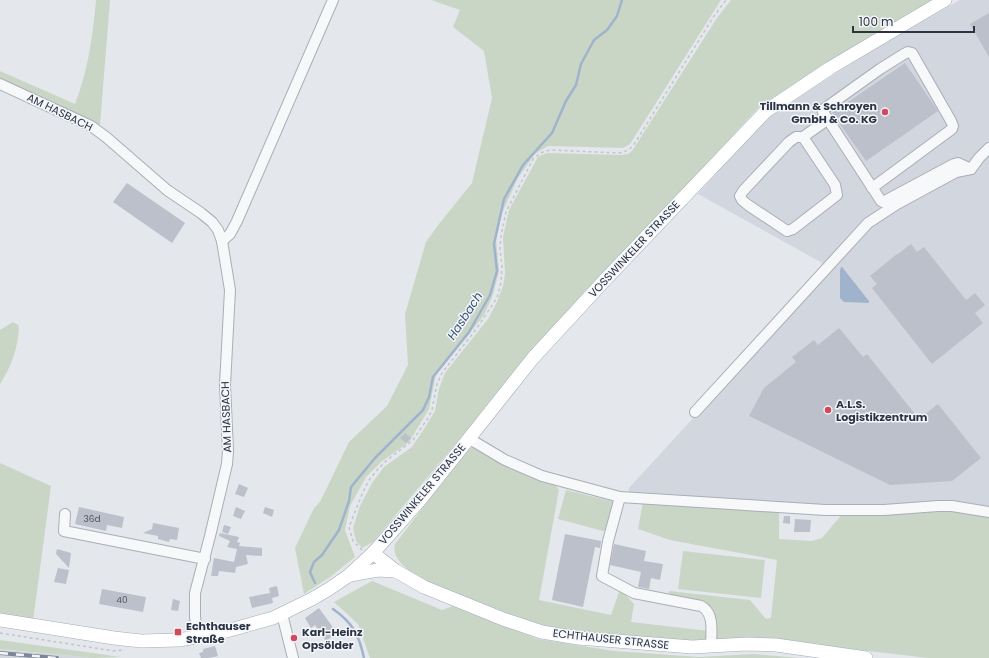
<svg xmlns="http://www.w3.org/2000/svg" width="989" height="658" font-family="Poppins,sans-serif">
  <rect width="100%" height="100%" fill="#e4e7ec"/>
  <g fill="#d2d6de">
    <polygon points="960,0 989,0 989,509 950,503 885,507 851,507 629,495 628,493 629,488 871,224 906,201 903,198 870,217 826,265 698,194 769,115 877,48"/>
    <polygon points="0,649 5,650 94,658 0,658"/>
  </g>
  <g fill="#c9d6c5">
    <path d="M96 0H110L100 125 0 79V71L75 104C88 71 93 35 96 0Z"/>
    <polygon points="431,0 721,0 630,144 623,148 548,146 535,154 518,178 502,213 496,239 499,271 493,295 484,315 459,347 436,374 429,409 409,442 381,462 366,477 350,506 345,530 355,557 330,577 304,594 295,548 314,508 320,502 349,442 387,406 408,365 405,314 426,242 439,224 472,183 492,98 484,51 453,27 460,10"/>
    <polygon points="731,0 932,0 835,59 760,106 527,359 373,542 362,548 356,541 353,528 360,506 372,483 384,467 412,447 424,429 435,411 439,389 445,373 488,319 497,302 503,286 505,274 503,237 509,210 538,157 547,153 622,155 628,154 632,151 717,18"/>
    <path d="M13 322 18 325 19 327C18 348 11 367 0 384V330Z"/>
    <path d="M473 447H477L551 480 559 490 539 600 611 615 620 589 634 604 631 622 709 631V637L704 643 605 636 526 623 418 578C408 569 391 559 395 544L467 450Z"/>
    <polygon points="0,463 51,486 33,621 0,615"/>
    <polygon points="566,490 611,501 614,504 606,529 603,531 558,519"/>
    <polygon points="643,502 779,510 779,539 812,541 822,538 844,512 941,508 989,515 989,658 928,658 767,639 718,642 714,637 713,608 668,599 669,591 750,600 766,619 771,618 777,560 670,540 638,529"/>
    <polygon points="683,551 765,560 761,598 678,589"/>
    <polygon points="372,581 442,610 453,606 538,639 614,651 699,657 754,654 800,658 370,658 358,624 334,602"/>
    <polygon points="0,640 121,657 94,658 0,649"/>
  </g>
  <polygon fill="#9fb4cc" points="841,267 842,267 869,301 869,303 844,302 840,298 840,271"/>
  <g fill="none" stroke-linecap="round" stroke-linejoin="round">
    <g stroke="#9fb4cc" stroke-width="2.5">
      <polyline points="315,583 310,572 314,562 322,555 339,530 349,501 351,487 375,458 423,410 429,397 433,377 469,332 490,295 497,271 494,244 504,199 523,165 552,133 566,101 576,85 581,64 594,40 607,30 617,16 622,0"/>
      <path d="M333 609C353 623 359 635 364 658"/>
    </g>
  </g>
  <g fill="#bbc0ca">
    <polygon points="989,13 989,57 970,24"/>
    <polygon points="905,63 938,111 866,161 832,113"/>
    <polygon points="127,183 185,223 172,243 113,202"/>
    <polygon points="911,244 917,252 924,247 966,300 975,293 985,305 975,313 983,323 932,364 872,288 877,284 870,276 897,254 898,254"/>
    <polygon points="839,328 863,357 867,354 919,419 938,404 981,458 952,481 890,485 749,416 764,388 796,362 792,357 814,340 818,345"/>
    <polygon points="405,433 411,438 406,443 400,438"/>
    <polygon points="239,484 248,488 244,497 235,494"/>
    <polygon points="79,507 124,517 122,528 107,525 106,531 75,524"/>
    <polygon points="236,507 245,511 241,519 233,516"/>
    <polygon points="265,507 274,510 272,517 263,513"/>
    <polygon points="784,516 790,516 790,524 783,523"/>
    <polygon points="795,519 811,520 810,532 794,532"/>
    <polygon points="153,523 179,528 177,540 170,539 169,542 158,539 158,536 143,533 152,529"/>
    <polygon points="224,525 231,527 228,534 222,532"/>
    <polygon points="220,533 239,537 237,542 240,543 239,546 262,548 262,556 246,555 248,564 236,567 235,573 219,571 218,576 211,576 214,558 234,562 237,549 227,547 230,541 219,536"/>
    <polygon points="565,534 601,541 600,548 595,547 583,607 552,600"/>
    <polygon points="614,544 646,551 644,561 663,564 660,580 651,578 649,589 638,587 641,572 610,565"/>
    <polygon points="57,549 71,553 69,568 56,554"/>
    <polygon points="58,568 69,570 66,584 54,582"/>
    <polygon points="277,586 279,596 272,598 273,603 252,608 249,597 270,593 269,588"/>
    <polygon points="102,589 146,597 143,612 99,604"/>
    <polygon points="173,599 180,601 178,611 171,610"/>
    <polygon points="319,608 337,633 326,641 315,625 311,628 305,618"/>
    <polygon points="215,646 218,656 209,658 201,658 199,653 203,652 203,649"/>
  </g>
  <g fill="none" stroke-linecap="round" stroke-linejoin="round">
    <defs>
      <g id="minor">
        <polyline points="0,84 91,126 106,137 167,190 201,213 212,222 218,230 222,241 230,290 225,385 228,451 227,464 210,536 195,593 195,617 198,637"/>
        <polyline points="803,137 796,137 789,142 743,191 740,196 742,200 748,205 787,231 793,229 837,195 835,185 803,137 827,120"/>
        <polyline points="971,169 979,158 989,148"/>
        <polyline points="872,188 952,129 953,126 951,121 912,53 908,52 904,54 880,69 824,109 823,112 881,201 883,202 954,164 958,163 971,169"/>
        <polyline points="222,241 230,234 237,221 333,0"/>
        <polyline points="695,412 868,223 897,204 956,172 971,169"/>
        <polyline points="468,438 505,460 542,476 620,497 825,510 884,510 938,506 952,506 989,512"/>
        <path d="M620 497 608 541 602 576 634 593 701 606C715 613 711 633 711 646"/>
        <polyline points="65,514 64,531 205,559"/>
        <polyline points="282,614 293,658"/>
      </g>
      <g id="major">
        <polyline points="373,553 396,571 424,587 503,619 542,632 578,638 692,647 747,644 776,645 866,658"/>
        <polyline points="350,575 378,570 395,571"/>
        <polyline points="0,620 114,638 141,641 179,640 223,632 273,618 312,599 329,589 348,576 373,553 420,500 533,358 603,282 766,111 830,68 945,0"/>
      </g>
    </defs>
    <use href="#minor" stroke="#a9aeb7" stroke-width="12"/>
    <use href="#major" stroke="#a3abb8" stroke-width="14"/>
    <g stroke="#c2c5cb" stroke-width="1.5" stroke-dasharray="3 3" stroke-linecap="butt">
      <path d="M362 550 353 541 349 527 363 492 369 480 378 469 387 460 413 440 428 418 432 410 437 384 442 373 477 328 497 298 501 282 502 266 500 249 501 236 506 212 533 159C539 154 543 151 551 150L619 153C625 152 628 150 633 146L714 16 726 0"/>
      <polyline points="0,633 114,651 125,650"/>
    </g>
    <use href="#minor" stroke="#f7f8fa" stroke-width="10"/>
    <use href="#major" stroke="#fff" stroke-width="13"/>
    <defs>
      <polyline id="rail" points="0,653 57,658"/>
    </defs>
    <use href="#rail" stroke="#7d8696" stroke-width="4"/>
    <use href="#rail" stroke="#f4f6f9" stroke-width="2.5" stroke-dasharray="8" stroke-linecap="butt"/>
  </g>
  <g fill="#d1495b" stroke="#f4f6f9" stroke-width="1.5">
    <circle cx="885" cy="112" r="4"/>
    <circle cx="828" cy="410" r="4"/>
    <rect x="174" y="628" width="8" height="8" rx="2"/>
    <circle cx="294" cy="638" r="4"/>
  </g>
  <g text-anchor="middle" stroke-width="3" stroke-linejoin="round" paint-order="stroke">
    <g font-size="9" fill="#4f5766">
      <text x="92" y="522">36d</text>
      <text x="122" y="603">40</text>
    </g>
    <g font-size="11" font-weight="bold" fill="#2b3445" stroke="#f4f6f9" text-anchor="start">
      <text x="877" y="110" text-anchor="end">Tillmann &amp; Schroyen<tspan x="877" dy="13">GmbH &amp; Co. KG</tspan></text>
      <text x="836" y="408">A.L.S.<tspan x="836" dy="13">Logistikzentrum</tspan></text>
      <text x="186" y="630">Echthauser<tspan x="186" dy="13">Straße</tspan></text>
      <text x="302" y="636">Karl-Heinz<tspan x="302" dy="13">Opsölder</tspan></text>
    </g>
    <g font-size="11" fill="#2b3445" stroke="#f4f6f9">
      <text transform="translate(60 112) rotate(26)" y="4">AM HASBACH</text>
      <text transform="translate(634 249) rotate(-47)" y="4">VOSSWINKELER STRASSE</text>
      <text transform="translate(226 417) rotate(-92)" y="4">AM HASBACH</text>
      <text transform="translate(422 494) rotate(-50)" y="4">VOSSWINKELER STRASSE</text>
      <text transform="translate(611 639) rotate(6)" y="4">ECHTHAUSER STRASSE</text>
    </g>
    <g font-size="12" font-style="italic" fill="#34527a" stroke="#f4f6f9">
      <text transform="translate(465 316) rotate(-57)" y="4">Hasbach</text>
    </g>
  </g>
  <path d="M853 26v6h121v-6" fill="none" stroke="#2b3445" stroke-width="2"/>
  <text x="859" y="26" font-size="12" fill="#2b3445" stroke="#f4f6f9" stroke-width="3" paint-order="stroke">100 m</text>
</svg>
